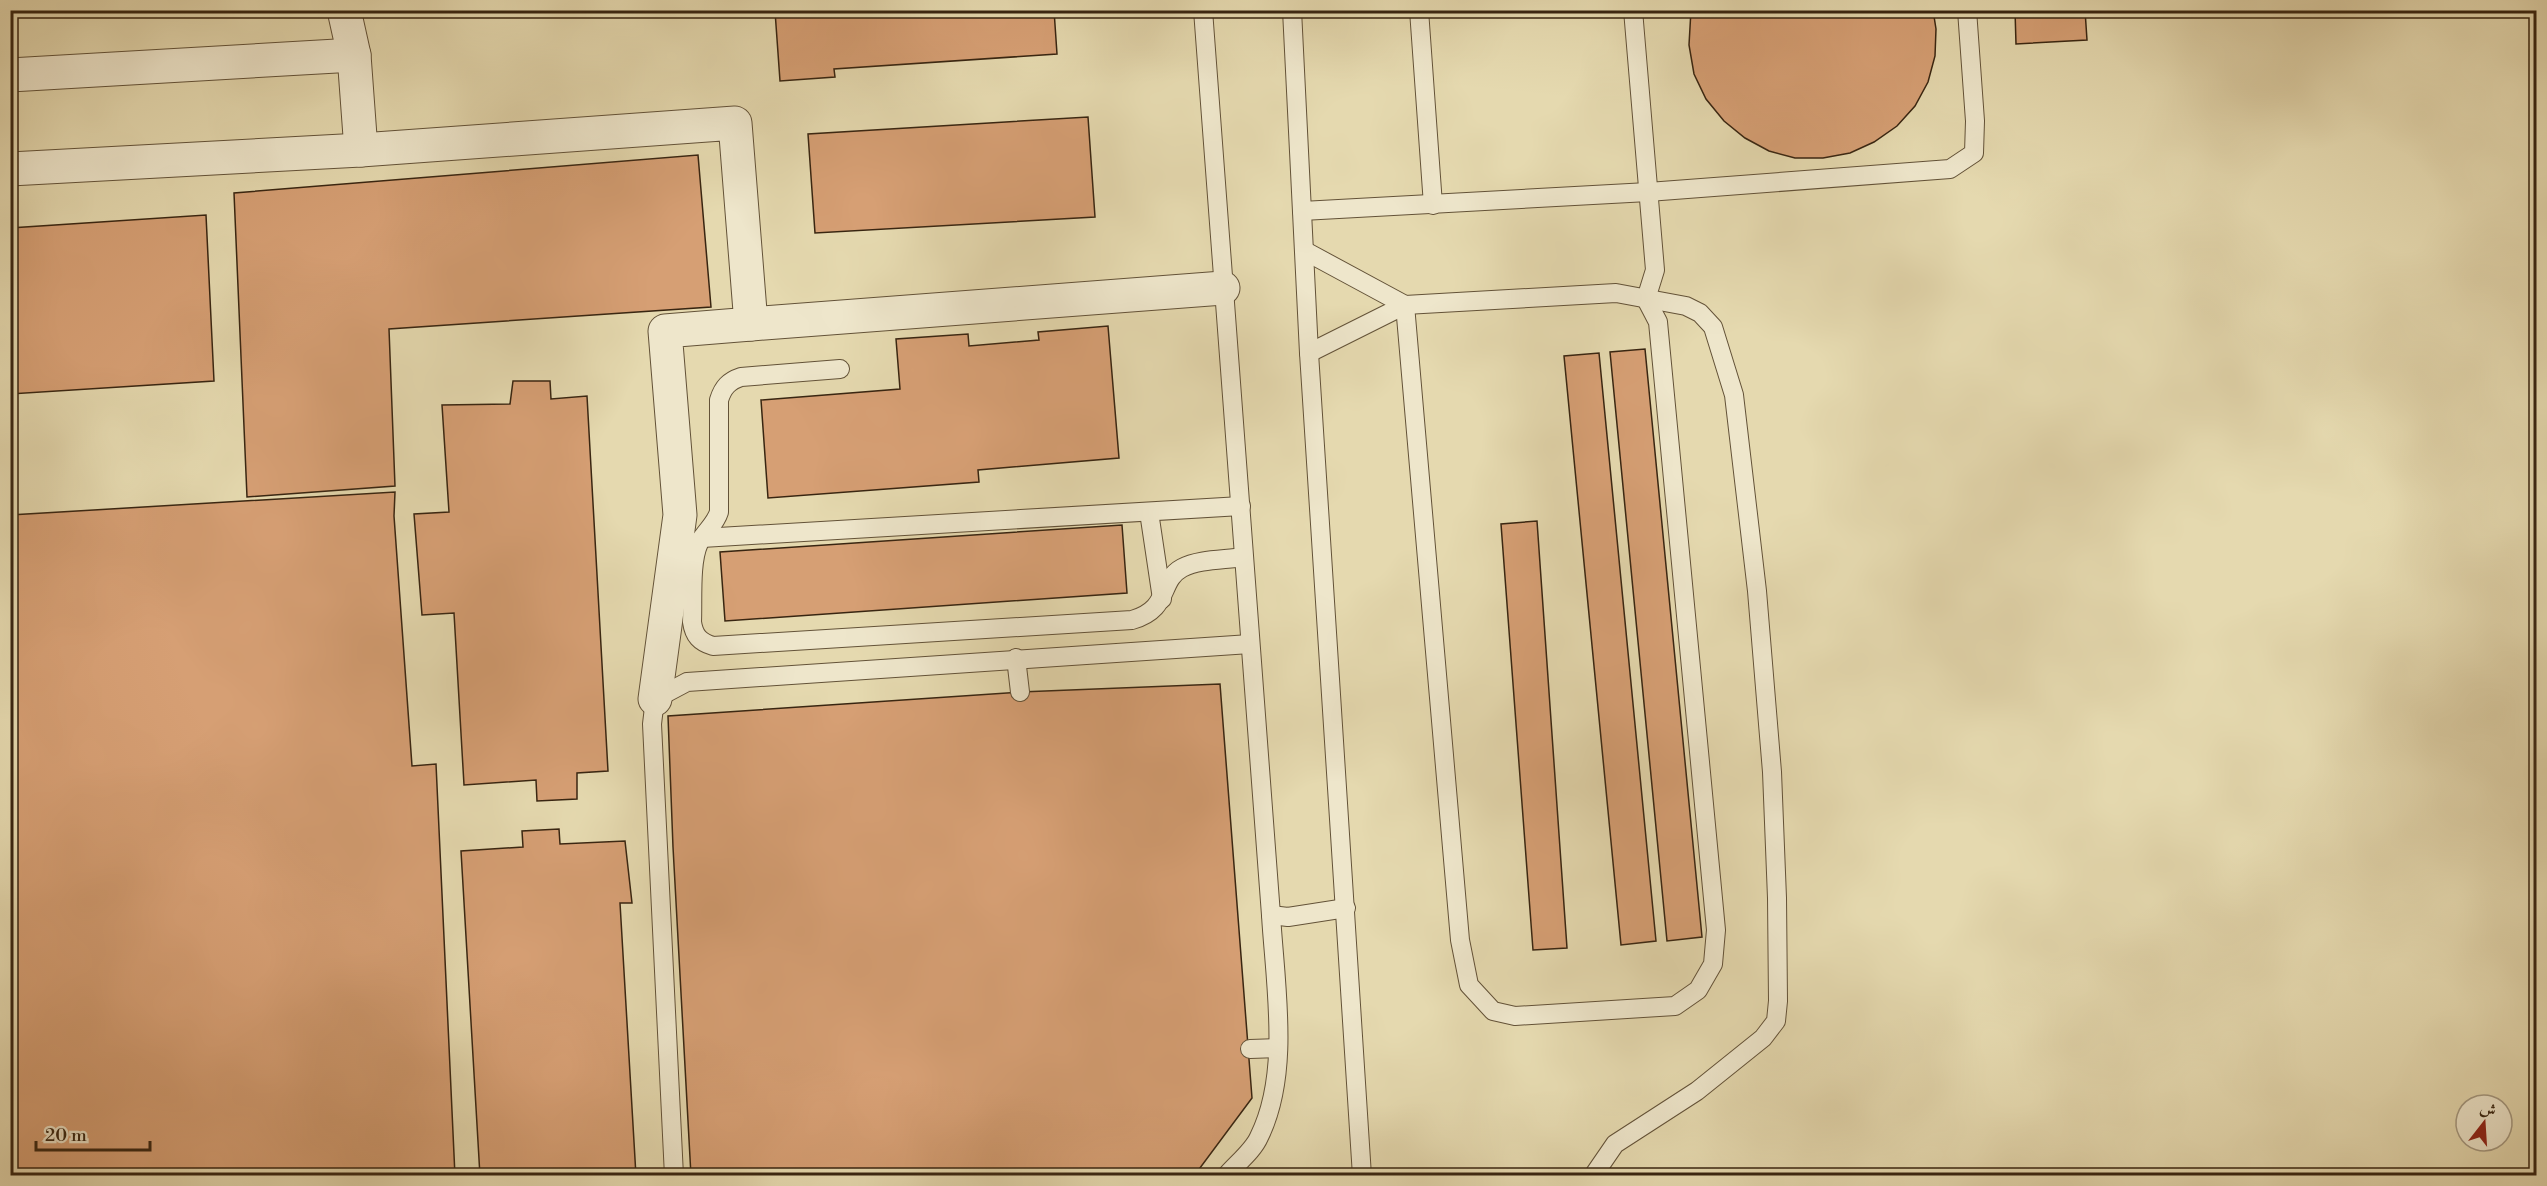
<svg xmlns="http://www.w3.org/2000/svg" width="2547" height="1186" font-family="'Libre Bodoni',Amiri,serif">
  <rect width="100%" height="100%" fill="#e5d9af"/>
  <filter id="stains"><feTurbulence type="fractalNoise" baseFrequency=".00333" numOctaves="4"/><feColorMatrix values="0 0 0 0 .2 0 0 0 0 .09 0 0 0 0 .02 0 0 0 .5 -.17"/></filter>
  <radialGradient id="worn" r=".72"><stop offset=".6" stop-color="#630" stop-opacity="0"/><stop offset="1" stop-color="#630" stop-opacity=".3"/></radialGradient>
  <g fill="#d69f74" stroke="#382511" stroke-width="1.5">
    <polygon points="1054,10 1057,54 834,69 835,77 780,81 775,11"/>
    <polygon points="1691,10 1933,10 1936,29 1935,56 1928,82 1915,106 1897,126 1874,142 1850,153 1823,158 1795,158 1769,151 1745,138 1724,121 1706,99 1694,74 1689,45"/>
    <polygon points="2015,10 2085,10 2087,40 2016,44"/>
    <polygon points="1088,117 1095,217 815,233 808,134"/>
    <polygon points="698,155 711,307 389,329 395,486 247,497 234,193"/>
    <polygon points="206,215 214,381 10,394 10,228"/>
    <polygon points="1108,326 1119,458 978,470 979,482 768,498 761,400 900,389 896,339 968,334 969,346 1039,340 1038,332"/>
    <polygon points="1645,349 1702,937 1667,941 1610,352"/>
    <polygon points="1599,353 1656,941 1621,945 1564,356"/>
    <polygon points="513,381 550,381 551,399 587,396 608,771 577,773 577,799 537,801 536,780 464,785 454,613 422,615 414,514 449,512 442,405 510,404"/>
    <polygon points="395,492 394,516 412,766 436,764 455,1176 10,1176 10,515"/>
    <polygon points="1537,521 1567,948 1533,950 1501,524"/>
    <polygon points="1122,525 1127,593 725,621 720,552"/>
    <polygon points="1220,684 1252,1098 1194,1176 691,1176 673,847 668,716 1020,692"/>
    <polygon points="559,829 560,844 625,841 632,903 620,903 636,1176 480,1176 461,851 523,847 522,831"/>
  </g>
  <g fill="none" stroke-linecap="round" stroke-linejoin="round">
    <defs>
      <g id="lane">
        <path d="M1203 10 1271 915C1275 984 1291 1073 1259 1137 1253 1151 1236 1164 1226 1176"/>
        <polyline points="1292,10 1309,353 1362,1176"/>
        <polyline points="1419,10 1433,205"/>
        <polyline points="1302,211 1648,192 1950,169 1974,153 1975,121 1967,10"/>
        <polyline points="1305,251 1405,305"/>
        <polyline points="1405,305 1460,940 1469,985 1493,1011 1515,1016 1675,1006 1698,990 1713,964 1716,930 1658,322 1646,299 1655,270 1633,10"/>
        <polyline points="1309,353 1405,305 1616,293 1686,306 1700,313 1713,327 1734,395 1757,591 1772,772 1777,898 1778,1001 1776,1021 1763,1038 1697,1091 1615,1144 1593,1176"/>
        <path d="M840 369 741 377C729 381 723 387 719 400V512C715 525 705 531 699 543 690 562 693 600 692 622 694 636 700 642 713 646L1132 620C1171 609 1158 581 1182 568 1199 559 1224 560 1243 557"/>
        <polyline points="1149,512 1162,599"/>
        <polyline points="702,538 1241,506"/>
        <polyline points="1016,658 1020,692"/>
        <polyline points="1271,915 1288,917 1346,908"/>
        <polyline points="1250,1049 1278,1048"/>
        <polyline points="674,1176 652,724 655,699 687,682 1250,644"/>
      </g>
      <g id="street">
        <polyline points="344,10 354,55 361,150"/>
        <polyline points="10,75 354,55"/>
        <polyline points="10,169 361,150 735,123 751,324 665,331 680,515 655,699"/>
        <polyline points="751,324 1223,288"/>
      </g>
    </defs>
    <use href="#lane" stroke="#635238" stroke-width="20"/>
    <use href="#street" stroke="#635238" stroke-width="35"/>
    <use href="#lane" stroke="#eee6cb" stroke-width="18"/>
    <use href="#street" stroke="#eee6cb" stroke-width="33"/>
  </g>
  <rect width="2547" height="1186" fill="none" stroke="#e5d9af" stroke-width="36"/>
  <rect x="12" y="12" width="2523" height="1162" fill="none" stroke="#382511" stroke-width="3"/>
  <rect x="18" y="18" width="2511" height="1150" fill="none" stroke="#382511" stroke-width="1.5"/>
  <g transform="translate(2484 1123) rotate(17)"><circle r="28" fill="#eee6cb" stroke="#a59981" stroke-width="1.5"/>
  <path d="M0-4.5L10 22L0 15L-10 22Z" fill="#8f2418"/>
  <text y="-9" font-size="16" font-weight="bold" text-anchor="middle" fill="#382511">ش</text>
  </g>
  <path d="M36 1141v9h114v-9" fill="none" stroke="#382511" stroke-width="3"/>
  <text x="45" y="1141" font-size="18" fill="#382511" stroke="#eee6cb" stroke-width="4.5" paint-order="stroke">20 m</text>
  <rect width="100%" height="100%" filter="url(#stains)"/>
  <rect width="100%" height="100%" fill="url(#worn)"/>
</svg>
